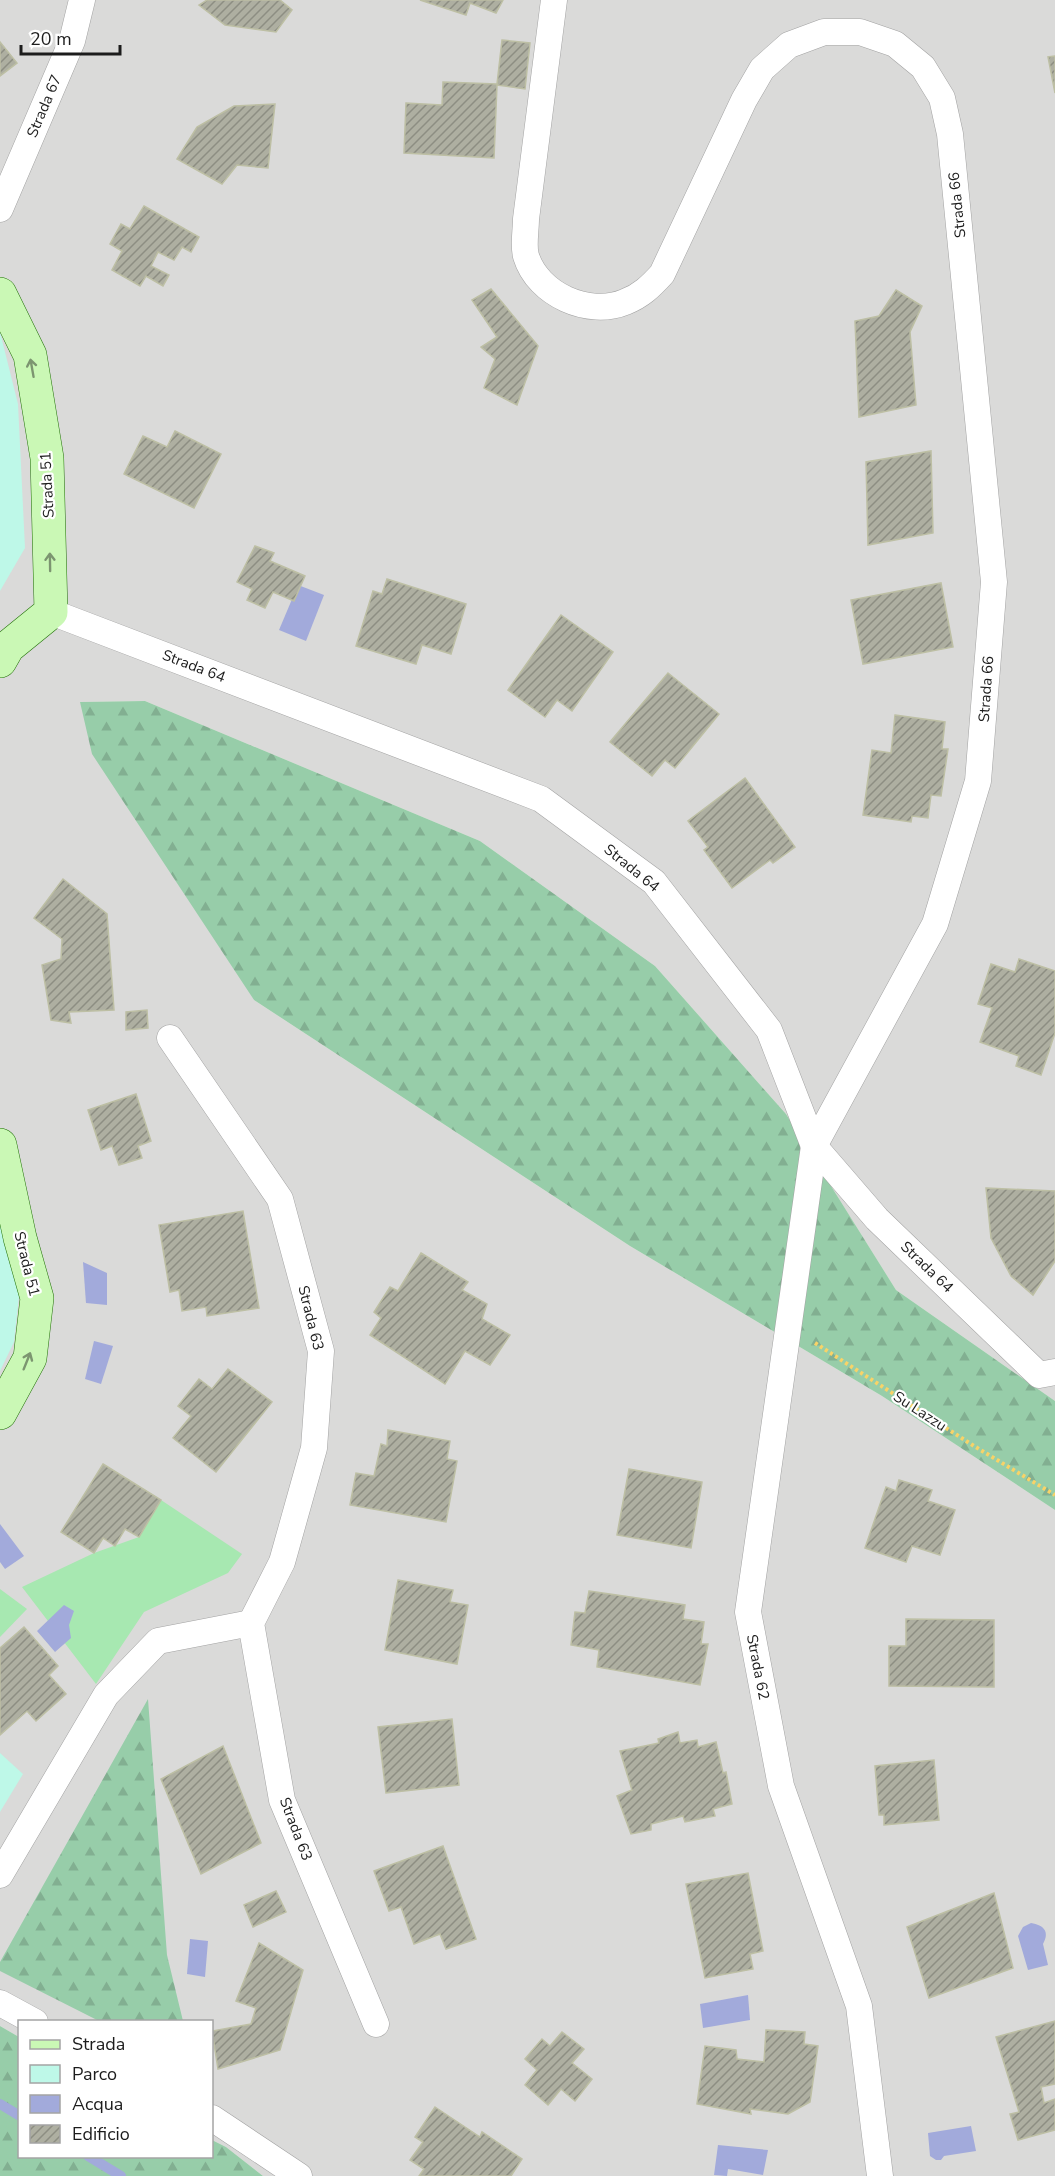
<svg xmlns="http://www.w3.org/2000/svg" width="1055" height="2176" font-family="'Nunito Sans',sans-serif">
  <defs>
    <pattern id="forest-firs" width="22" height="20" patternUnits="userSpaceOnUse" patternTransform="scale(1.5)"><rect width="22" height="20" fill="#97cda9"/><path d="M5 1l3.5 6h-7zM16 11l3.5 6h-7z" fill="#82af91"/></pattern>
    <pattern id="building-hatch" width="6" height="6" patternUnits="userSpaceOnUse" patternTransform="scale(1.5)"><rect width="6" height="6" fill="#aeafa1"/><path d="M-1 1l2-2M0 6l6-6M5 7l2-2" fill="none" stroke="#8d8e82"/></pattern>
  </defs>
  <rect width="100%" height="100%" fill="#eaede2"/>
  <polygon fill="#dadad9" points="0,0 1055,0 1055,1401 896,1290 786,1114 655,966 480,841 145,701 80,702 254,1000 630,1246 882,1396 1055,1510 1055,2176 263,2176 226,2147 212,2140 212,2022 20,2022 19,2037 0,2026"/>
  <g fill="#a7e8b1">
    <polygon points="161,1500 242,1554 228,1573 144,1612 96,1684 22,1587 94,1553 139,1537"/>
    <polygon points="0,1589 27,1609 0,1637"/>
  </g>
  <g fill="url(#forest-firs)">
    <polygon points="145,701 480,841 655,966 786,1114 896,1290 1055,1401 1055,1510 882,1396 630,1246 254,1000 92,754 80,702"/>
    <polygon points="148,1699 167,1955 183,2021 99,2021 0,1971 0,1962"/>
    <polygon points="0,2026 19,2037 20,2156 212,2156 212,2140 226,2147 263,2176 0,2176"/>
  </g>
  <g fill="#bef8e8">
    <polygon points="0,332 18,404 25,548 0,591"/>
    <polygon points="0,1198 20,1287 14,1342 0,1371"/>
    <polygon points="0,1753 23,1774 0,1812"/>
  </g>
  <g fill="#a2aadb">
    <polygon points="298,585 324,595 306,641 279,630"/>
    <polygon points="83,1262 107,1273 107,1305 86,1303"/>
    <polygon points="94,1341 113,1346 101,1384 85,1379"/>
    <polygon points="0,1524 24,1556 5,1569 0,1562"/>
    <polygon points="64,1605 74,1611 69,1625 71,1638 55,1652 37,1631"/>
    <path d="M1031 1923C1044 1925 1050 1932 1043 1944L1048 1965 1028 1970 1018 1936 1023 1927Z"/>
    <polygon points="190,1939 208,1941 205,1977 187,1974"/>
    <polygon points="748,1995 750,2020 703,2028 700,2004"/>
    <polygon points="971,2126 976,2151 944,2156 941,2160 936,2160 930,2156 928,2133"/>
    <polygon points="718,2145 768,2150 763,2175 728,2169 727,2176 714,2175"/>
  </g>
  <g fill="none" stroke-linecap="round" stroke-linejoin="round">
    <g stroke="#a2aadb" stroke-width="10">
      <polyline points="0,2104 20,2116"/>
      <polyline points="88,2156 121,2176"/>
    </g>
  </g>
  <g fill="url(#building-hatch)" stroke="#bdbfa4" stroke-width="1.5">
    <polygon points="207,0 280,0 292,10 276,32 225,25 199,5"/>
    <polygon points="420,0 503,0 496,13 470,3 466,15"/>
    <polygon points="502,40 530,43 525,89 497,85 494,158 404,153 406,103 442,105 443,82 497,84"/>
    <polygon points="0,42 17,63 0,76"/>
    <polygon points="1055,56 1055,93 1048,57"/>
    <polygon points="275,104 268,168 237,165 222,184 177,159 197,127 234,106"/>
    <polygon points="144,206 199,237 191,252 182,247 174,260 158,252 151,266 169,275 163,286 146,276 140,286 112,270 122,251 110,244 121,224 130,229"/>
    <polygon points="491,289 538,346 517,405 484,388 495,359 481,347 497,337 472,300"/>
    <polygon points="896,290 922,306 910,332 916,405 859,417 855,321 879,316"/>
    <polygon points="175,431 221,454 194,508 124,474 143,436 167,447"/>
    <polygon points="931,451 933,533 868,545 866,462"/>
    <polygon points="255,546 274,553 270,561 305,576 294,601 273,592 265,608 247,600 252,589 237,582"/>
    <polygon points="387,579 466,604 451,654 422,645 416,664 356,646 373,591 382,594"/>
    <polygon points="941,583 953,647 863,664 851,600"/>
    <polygon points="561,615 613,652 572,711 557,700 545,717 508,690"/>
    <polygon points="668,673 719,714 675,768 665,760 652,776 610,742"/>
    <polygon points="895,715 945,722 942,749 948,749 941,796 931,795 928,818 912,816 911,822 863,815 872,750 891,753"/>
    <polygon points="745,778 795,847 773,863 770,860 732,888 704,850 708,847 688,821"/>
    <polygon points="63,879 107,914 114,1010 69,1012 71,1023 51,1020 42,965 61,959 62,939 34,918"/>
    <polygon points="1019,959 1055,971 1055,1033 1041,1075 1016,1066 1019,1056 980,1042 992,1008 978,1004 991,964 1015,972"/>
    <polygon points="147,1010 148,1028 126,1030 126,1012"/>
    <polygon points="136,1094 151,1141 138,1146 142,1158 119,1165 112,1146 101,1150 88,1110"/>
    <polygon points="986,1188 1055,1191 1055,1261 1033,1295 1011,1276 991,1238"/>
    <polygon points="243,1211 259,1308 207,1316 206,1307 182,1311 179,1290 170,1292 159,1225"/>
    <polygon points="421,1253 468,1282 462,1290 487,1304 482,1319 510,1335 490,1365 465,1351 445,1384 370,1335 381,1318 374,1312 390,1287 398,1291"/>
    <polygon points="228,1369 272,1402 216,1472 173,1438 191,1416 178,1406 199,1379 212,1389"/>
    <polygon points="388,1430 450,1441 447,1459 457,1461 446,1522 350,1505 356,1473 374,1476 381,1444 387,1446"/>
    <polygon points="103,1464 161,1500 139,1537 125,1529 115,1546 103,1538 94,1553 61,1532"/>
    <polygon points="629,1469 702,1482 691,1548 617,1535"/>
    <polygon points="899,1480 932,1490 928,1501 955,1510 940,1555 912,1546 906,1562 865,1548 886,1487 896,1491"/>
    <polygon points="398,1580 453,1590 450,1602 468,1605 457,1664 385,1650"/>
    <polygon points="589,1591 685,1605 683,1619 704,1622 701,1644 708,1644 700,1685 597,1667 599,1650 571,1645 575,1612 585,1613"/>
    <polygon points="906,1619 994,1620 994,1687 889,1686 889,1646 906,1646"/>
    <polygon points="24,1627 58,1666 49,1675 66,1694 36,1721 27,1711 0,1735 0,1648"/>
    <polygon points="452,1719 459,1785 386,1793 378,1727"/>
    <polygon points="678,1732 680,1743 697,1740 698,1747 716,1742 723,1773 726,1772 732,1804 713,1809 715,1816 685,1822 683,1816 651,1824 651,1830 631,1834 617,1796 632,1790 620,1751 659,1743 658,1739"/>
    <polygon points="223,1746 261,1843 201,1874 161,1779"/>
    <polygon points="934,1760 939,1820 884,1825 884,1815 879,1815 875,1766"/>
    <polygon points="443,1846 476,1939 446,1949 440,1934 414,1944 401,1907 389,1911 374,1871"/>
    <polygon points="748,1873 763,1951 750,1954 753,1969 705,1978 686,1884"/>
    <polygon points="276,1891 286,1912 253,1927 244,1905"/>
    <polygon points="994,1893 1013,1968 929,1998 907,1927"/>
    <polygon points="259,1943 303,1970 280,2050 218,2069 212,2031 251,2024 256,2008 236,2001"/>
    <polygon points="1055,2021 1055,2084 1041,2087 1044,2103 1055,2099 1055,2130 1018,2140 1010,2114 1019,2112 996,2037"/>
    <polygon points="766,2030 805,2032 804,2044 818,2046 810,2102 788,2114 750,2109 751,2114 697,2104 705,2046 736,2050 737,2059 764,2062"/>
    <polygon points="562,2032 584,2049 572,2063 592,2079 575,2101 561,2089 548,2105 525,2085 537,2070 525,2059 542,2039 550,2046"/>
    <polygon points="435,2107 480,2137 482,2132 522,2159 511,2176 419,2176 424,2169 410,2160 423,2142 415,2137"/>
  </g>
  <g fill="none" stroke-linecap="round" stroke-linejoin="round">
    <defs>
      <g id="street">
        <path d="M554 0 526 219C526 230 523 246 526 256 538 295 589 317 625 302 641 296 651 286 662 274L744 100 762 69 789 45 824 32H860L895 44 923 67 942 98 950 134 994 582 978 781 935 924 814 1146 748 1612 781 1786 859 2006 880 2176"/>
        <polyline points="0,209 72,41 82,0"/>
        <polyline points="51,612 541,799 654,882 769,1030 814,1146 877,1219 1039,1375 1055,1372"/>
        <polyline points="170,1038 280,1199 321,1351 314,1448 282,1562 251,1623 282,1800 376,2024"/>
        <polyline points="0,1875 106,1695 158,1641 251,1623"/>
        <polyline points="0,2003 35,2022"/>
        <polyline points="212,2118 299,2176"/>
      </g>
      <g id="secondary">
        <polyline points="0,294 30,355 47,458 51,612 8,647 0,661"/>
        <polyline points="0,1145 20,1238 37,1298 30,1358 0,1413"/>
      </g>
    </defs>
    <use href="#street" stroke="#a3a3a3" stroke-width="27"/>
    <use href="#secondary" stroke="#207006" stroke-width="34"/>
    <polyline stroke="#f8d368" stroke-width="4" stroke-dasharray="3 3" stroke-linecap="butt" points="815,1343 974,1446 1055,1495"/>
    <use href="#street" stroke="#fff" stroke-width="26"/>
    <use href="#secondary" stroke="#caf8b5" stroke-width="33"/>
  </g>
  <defs><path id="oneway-shaft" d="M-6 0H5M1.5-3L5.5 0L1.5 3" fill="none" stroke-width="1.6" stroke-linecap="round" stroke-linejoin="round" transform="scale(1.5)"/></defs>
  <g stroke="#7c9570">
    <use href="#oneway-shaft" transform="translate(32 368) rotate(-100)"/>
    <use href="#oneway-shaft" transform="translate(50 562) rotate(-91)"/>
    <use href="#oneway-shaft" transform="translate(27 1361) rotate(-68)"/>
  </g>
  <g text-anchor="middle" stroke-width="4.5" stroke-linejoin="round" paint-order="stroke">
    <g font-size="15" fill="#1c1c1c" stroke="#fff">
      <text transform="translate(44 106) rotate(-67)" y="5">Strada 67</text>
      <text transform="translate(957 205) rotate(-96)" y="5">Strada 66</text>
      <text transform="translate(47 485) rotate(-93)" y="5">Strada 51</text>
      <text transform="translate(194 666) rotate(21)" y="5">Strada 64</text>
      <text transform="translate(986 689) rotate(-86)" y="5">Strada 66</text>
      <text transform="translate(632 868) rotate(39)" y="5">Strada 64</text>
      <text transform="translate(27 1264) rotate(76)" y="5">Strada 51</text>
      <text transform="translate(927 1267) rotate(44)" y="5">Strada 64</text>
      <text transform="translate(311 1318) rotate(76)" y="5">Strada 63</text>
      <text transform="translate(920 1411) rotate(33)" y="5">Su Lazzu</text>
      <text transform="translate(758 1667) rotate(79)" y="5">Strada 62</text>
      <text transform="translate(296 1829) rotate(69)" y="5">Strada 63</text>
    </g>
  </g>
  <rect x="18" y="2020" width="195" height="138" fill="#ffffff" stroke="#a4a4a4" stroke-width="1.5"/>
  <rect x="30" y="2040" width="30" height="9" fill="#caf8b5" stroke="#a4a4a4" stroke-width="1.5"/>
  <text x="72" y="2050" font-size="18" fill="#1c1c1c">Strada</text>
  <rect x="30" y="2065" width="30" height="18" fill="#bef8e8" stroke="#a4a4a4" stroke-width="1.5"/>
  <text x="72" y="2080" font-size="18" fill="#1c1c1c">Parco</text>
  <rect x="30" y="2095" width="30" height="18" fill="#a2aadb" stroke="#a4a4a4" stroke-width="1.5"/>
  <text x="72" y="2110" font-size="18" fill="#1c1c1c">Acqua</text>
  <rect x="30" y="2125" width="30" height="18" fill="url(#building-hatch)" stroke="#a4a4a4" stroke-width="1.5"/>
  <text x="72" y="2140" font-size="18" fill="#1c1c1c">Edificio</text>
  <path d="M21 45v9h99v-9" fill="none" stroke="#1c1c1c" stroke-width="3"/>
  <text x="30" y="45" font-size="18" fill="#1c1c1c" stroke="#ffffff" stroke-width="4.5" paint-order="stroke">20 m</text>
</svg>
